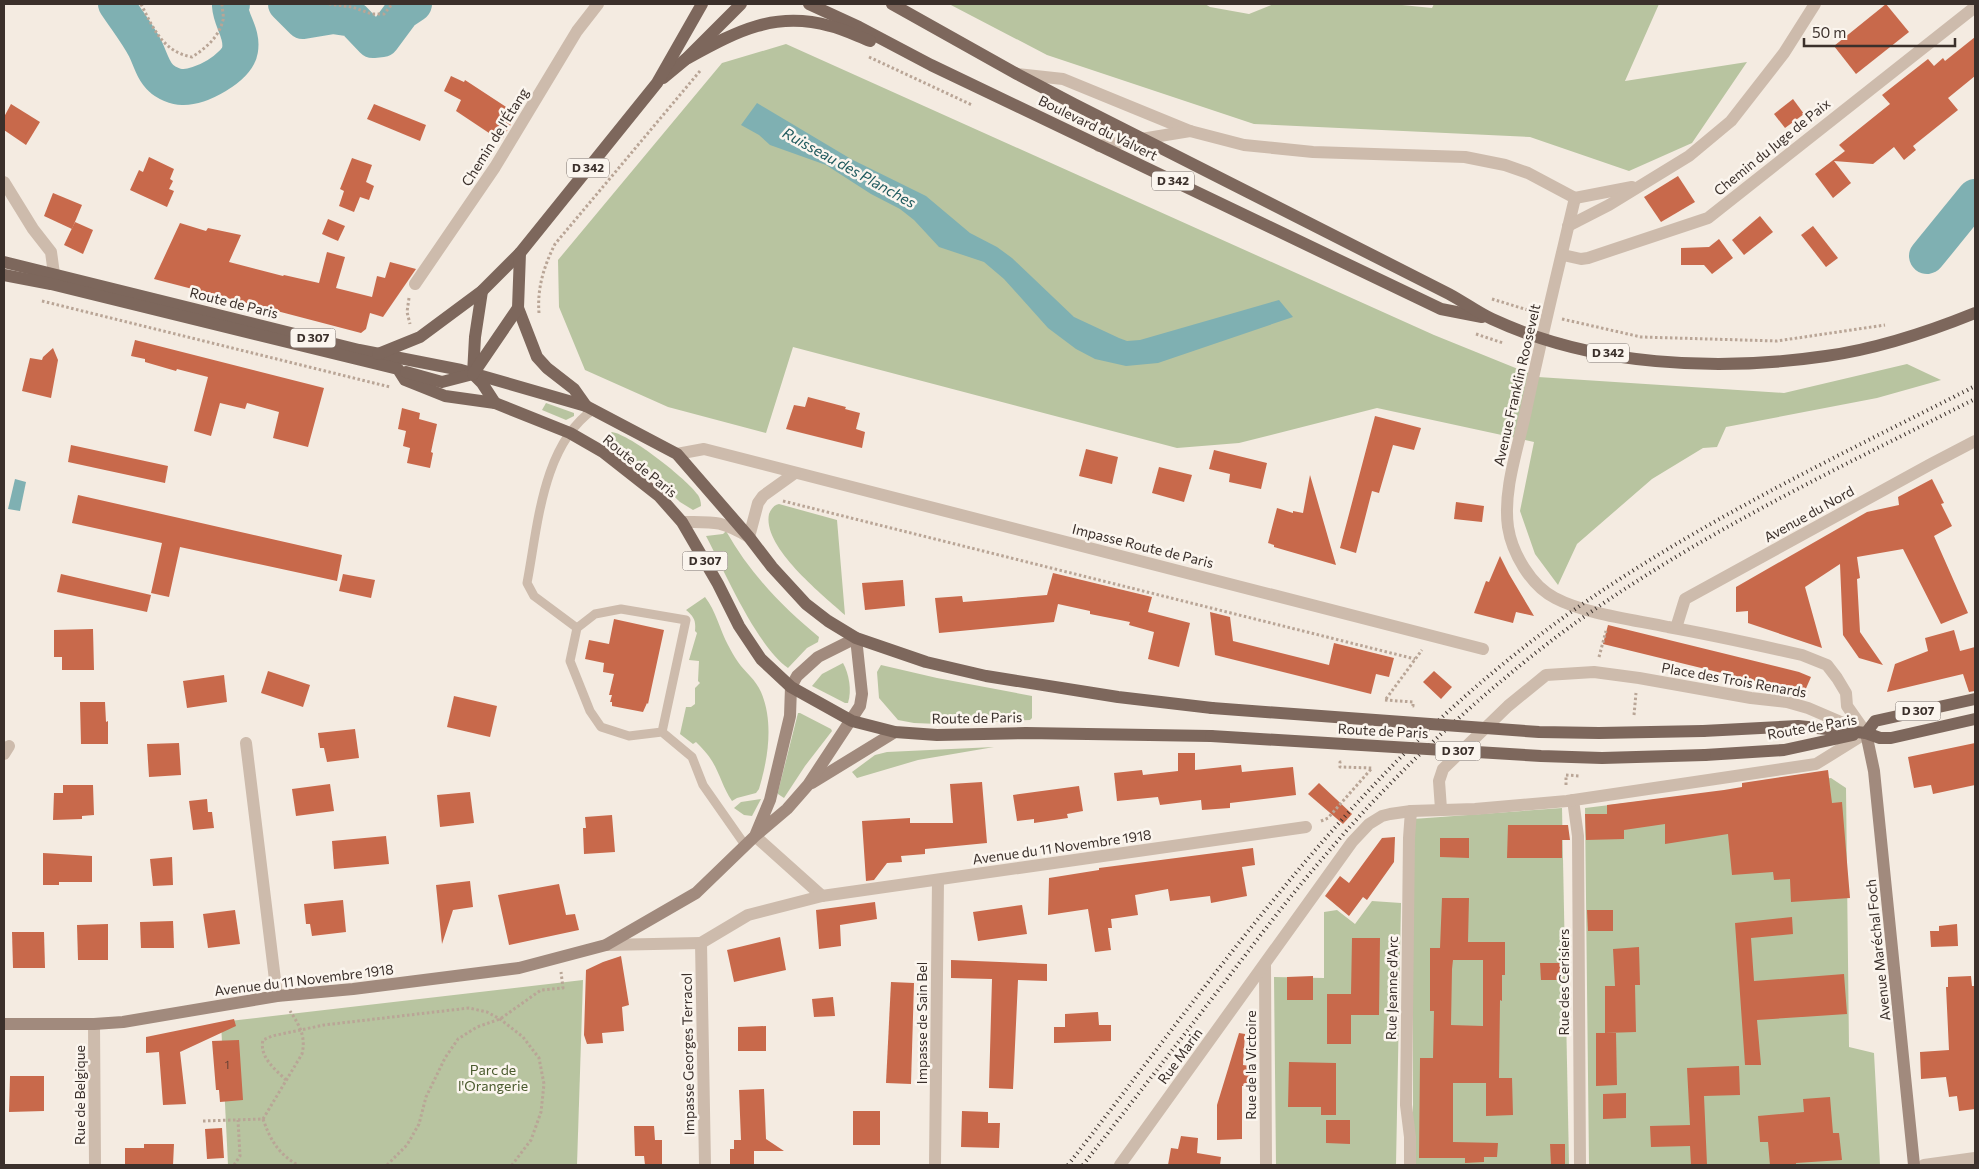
<svg xmlns="http://www.w3.org/2000/svg" width="1979" height="1169" font-family="Commissioner,sans-serif">
  <rect width="100%" height="100%" fill="#f4ebe1"/>
  <g fill="#b8c4a0">
    <polygon points="949,4 1205,4 1210,7 1249,14 1274,4 1392,4 1432,8 1434,4 1659,4 1625,81 1747,62 1692,143 1629,171 1530,137 1254,124 1047,55"/>
    <polygon points="786,44 1434,335 1538,377 1784,393 1907,364 1941,380 1877,398 1726,427 1717,447 1703,448 1652,479 1577,544 1558,585 1535,554 1520,511 1534,442 1377,408 1239,443 1177,448 793,347 766,433 668,407 585,370 559,307 558,260 722,63"/>
    <polygon points="546,403 574,413 574,416 566,420 542,410"/>
    <path d="M612 432C631 435 687 479 698 495 700 498 701 502 701 506L693 510 680 502 653 476 608 442 607 436Z"/>
    <path d="M779 504 837 520 845 615C823 595 762 547 769 514 771 509 774 505 779 504Z"/>
    <path d="M726 531C749 572 782 607 819 637L818 642 807 648 788 668C756 645 725 572 706 536L723 534Z"/>
    <path d="M705 597C716 611 720 630 728 645 731 651 734 656 738 662 745 672 756 680 761 692 774 722 768 759 759 789L756 793 737 798 732 801C723 788 720 774 712 761 708 754 702 748 696 742L693 744 680 734 686 707H691L695 704V688L700 683 698 681 699 661 689 660 697 633 695 631C696 620 694 617 686 610Z"/>
    <path d="M843 663C849 674 852 690 848 703H845L812 686 822 674Z"/>
    <polygon points="881,665 937,678 1032,696 1032,718 1030,720 939,724 914,723 898,720 879,698 877,672"/>
    <polygon points="798,713 800,713 831,729 832,731 805,766 784,798 778,794 778,792"/>
    <polygon points="994,747 918,760 857,778 852,772 875,755 887,752"/>
    <polygon points="1831,778 1846,788 1849,1047 1874,1053 1880,1165 1589,1165 1585,808"/>
    <polygon points="761,799 752,816 744,815 734,808 741,802"/>
    <polygon points="1562,808 1569,1165 1413,1165 1413,819"/>
    <polygon points="1372,901 1401,903 1396,1165 1276,1165 1274,977 1324,978 1324,912 1337,910 1355,924"/>
    <polygon points="583,980 577,1165 228,1165 221,1022"/>
  </g>
  <g fill="#7fb0b2">
    <polygon points="757,103 851,159 926,196 970,233 997,247 1012,258 1074,317 1119,338 1127,341 1140,340 1279,300 1293,317 1158,363 1126,366 1095,359 1076,349 1048,328 1004,279 984,262 939,247 914,220 900,209 871,194 826,165 770,145 759,135 741,125"/>
    <polygon points="15,479 26,482 20,511 8,509"/>
  </g>
  <g fill="none" stroke-linecap="round" stroke-linejoin="round">
    <g stroke="#7fb0b2" stroke-width="36">
      <path d="M116 4C126 19 137 33 145 48 150 58 153 71 161 78 166 83 176 87 182 87 200 88 237 68 240 50 243 33 231 22 230 6L232 4"/>
      <polyline points="286,4 303,21 333,16 353,19 373,40 382,39 402,12 414,4"/>
      <polyline points="1927,256 1975,197"/>
    </g>
  </g>
  <g fill="#c8694b" fill-rule="evenodd">
    <polygon points="1886,4 1909,32 1856,74 1834,46"/>
    <polygon points="1975,37 1975,76 1948,98 1958,110 1913,146 1916,150 1904,160 1894,147 1873,164 1834,161 1851,183 1833,198 1815,174 1845,151 1839,145 1890,104 1882,95 1928,59 1934,66 1943,58 1945,61"/>
    <polygon points="451,76 464,82 465,80 517,114 501,141 456,111 461,100 444,91"/>
    <polygon points="1793,99 1804,114 1785,128 1774,114"/>
    <polygon points="11,104 40,122 26,145 4,130 4,117"/>
    <polygon points="374,104 426,125 420,141 367,119"/>
    <polygon points="149,157 174,169 170,179 173,181 169,189 174,191 167,207 130,190 139,170 143,172"/>
    <polygon points="352,158 372,165 366,182 374,186 369,200 360,197 354,212 339,206 344,191 340,189"/>
    <polygon points="1678,176 1695,202 1661,222 1644,197"/>
    <polygon points="53,193 82,205 72,229 44,216"/>
    <polygon points="1760,216 1773,232 1744,255 1732,240"/>
    <polygon points="328,219 345,226 338,241 322,234"/>
    <polygon points="75,222 93,230 83,254 64,245"/>
    <polygon points="180,223 206,231 208,228 241,235 229,262 283,276 284,275 319,283 327,252 345,257 336,288 372,297 377,276 385,278 390,262 416,269 383,317 370,313 366,329 361,333 154,279"/>
    <polygon points="1813,226 1838,258 1826,267 1801,235"/>
    <polygon points="1719,239 1733,258 1712,274 1704,265 1681,265 1681,248 1709,247"/>
    <polygon points="135,340 324,388 308,447 273,438 279,412 247,403 245,409 220,403 211,436 194,431 208,377 177,369 176,371 145,362 145,359 131,356"/>
    <polygon points="53,348 58,360 51,398 22,391 30,358 42,360 43,357"/>
    <polygon points="808,397 846,407 845,409 860,413 856,429 865,432 862,448 786,429 794,405 805,407"/>
    <polygon points="402,408 420,413 419,419 437,424 431,452 433,453 430,468 407,463 410,448 403,446 406,431 398,429"/>
    <polygon points="1375,416 1421,428 1414,450 1393,445 1379,493 1372,491 1356,553 1340,548"/>
    <polygon points="71,445 168,466 165,483 68,462"/>
    <polygon points="1086,449 1118,457 1112,484 1079,476"/>
    <polygon points="1214,450 1267,463 1261,489 1229,482 1230,474 1209,469"/>
    <polygon points="1159,467 1192,475 1184,502 1152,493"/>
    <polygon points="1310,475 1336,565 1274,547 1274,545 1268,543 1277,508 1293,513 1293,511 1303,513"/>
    <polygon points="1932,479 1944,503 1941,504 1952,526 1934,536 1968,613 1941,624 1903,549 1857,557 1860,578 1857,579 1860,632 1883,665 1859,658 1843,635 1840,564 1805,587 1822,648 1748,623 1748,611 1736,612 1736,587 1867,512 1899,505 1898,497"/>
    <polygon points="78,495 342,555 337,581 180,547 169,597 151,593 162,543 72,523"/>
    <polygon points="1456,502 1484,506 1482,522 1454,519"/>
    <polygon points="1500,556 1509,574 1534,616 1516,612 1513,623 1474,613 1486,581 1489,582"/>
    <polygon points="1053,573 1152,597 1148,612 1190,623 1179,667 1148,659 1154,632 1129,625 1130,622 1090,614 1090,611 1058,604 1054,622 939,633 935,598 962,596 963,602 1047,595"/>
    <polygon points="61,574 151,595 147,612 57,592"/>
    <polygon points="343,574 375,580 371,598 339,591"/>
    <polygon points="903,580 905,606 865,610 862,583"/>
    <polygon points="1210,612 1230,617 1233,641 1329,665 1334,643 1394,658 1389,677 1376,674 1371,694 1215,655"/>
    <polygon points="614,619 664,630 648,704 647,703 643,712 612,706 612,702 610,702 612,695 609,695 614,674 603,672 604,663 585,659 589,640 609,644"/>
    <polygon points="1608,625 1799,672 1811,677 1804,693 1603,644"/>
    <polygon points="93,629 94,670 62,670 62,657 54,657 54,630"/>
    <polygon points="1954,630 1960,651 1975,647 1975,691 1969,692 1963,674 1887,692 1895,664 1928,651 1925,638"/>
    <polygon points="268,671 310,685 303,707 261,693"/>
    <polygon points="1434,671 1452,687 1441,699 1423,682"/>
    <polygon points="224,675 227,702 187,708 183,681"/>
    <polygon points="454,696 497,706 490,737 447,727"/>
    <polygon points="80,702 105,702 106,722 108,721 108,744 81,744"/>
    <polygon points="355,729 359,758 327,762 324,748 320,748 318,733"/>
    <polygon points="179,743 181,775 149,777 147,744"/>
    <polygon points="1975,743 1975,785 1933,794 1931,785 1914,788 1908,757"/>
    <polygon points="1178,753 1195,753 1195,770 1241,765 1242,772 1293,767 1296,795 1230,803 1230,808 1202,810 1201,800 1160,805 1158,797 1117,801 1114,773 1142,770 1143,775 1178,771"/>
    <polygon points="1828,770 1832,803 1842,802 1850,898 1791,902 1790,879 1774,880 1773,872 1732,875 1728,834 1665,844 1665,824 1624,830 1624,839 1586,840 1585,814 1607,814 1607,805 1724,790 1742,787 1742,783"/>
    <polygon points="982,782 987,843 925,849 925,854 901,856 902,862 887,863 874,880 866,881 862,821 910,818 910,823 953,823 950,784"/>
    <polygon points="1319,783 1352,814 1343,824 1308,794"/>
    <polygon points="330,784 334,811 296,816 292,789"/>
    <polygon points="63,785 93,785 94,815 82,816 82,819 53,820 54,793 63,793"/>
    <polygon points="1079,786 1083,811 1067,814 1068,818 1034,823 1034,819 1017,821 1013,795"/>
    <polygon points="470,792 474,823 440,827 437,795"/>
    <polygon points="207,799 208,812 212,812 214,828 193,830 189,801"/>
    <polygon points="612,815 615,852 584,854 583,828 586,828 585,817"/>
    <polygon points="1508,825 1568,825 1570,840 1562,840 1562,858 1507,858"/>
    <polygon points="386,836 389,864 334,869 332,841"/>
    <polygon points="1395,837 1394,862 1367,900 1363,897 1349,916 1325,896 1340,876 1349,883 1382,838"/>
    <polygon points="1440,838 1469,838 1469,858 1440,857"/>
    <polygon points="1253,848 1255,865 1242,867 1247,896 1211,903 1210,896 1170,901 1168,889 1135,895 1138,915 1111,919 1112,928 1108,928 1111,950 1095,952 1088,909 1048,915 1049,878 1099,870 1099,868"/>
    <polygon points="43,853 92,856 92,882 59,882 59,885 43,885"/>
    <polygon points="172,857 173,885 153,886 150,859"/>
    <polygon points="470,881 473,907 453,910 442,944 436,885"/>
    <polygon points="559,884 566,915 575,914 579,930 509,945 498,895"/>
    <path d="M1442 898H1469L1468 942H1505V975H1502V1001L1500 1000 1499 1078H1512L1513 1115 1486 1116V1083H1453V1142L1498 1143 1497 1157H1484V1162L1465 1163V1158H1419L1420 1058H1433L1434 1011H1430V948H1440ZM1453 960H1483V1026L1451 1025 1452 969Z"/>
    <polygon points="343,900 346,932 312,936 310,924 306,924 304,904"/>
    <polygon points="875,902 877,919 840,925 841,946 819,949 816,910"/>
    <polygon points="1022,905 1027,934 978,941 973,912"/>
    <polygon points="235,910 240,944 208,948 203,914"/>
    <polygon points="1587,910 1613,910 1613,931 1588,931"/>
    <polygon points="1792,917 1793,934 1751,938 1754,981 1844,974 1847,1014 1757,1020 1761,1065 1745,1065 1735,923"/>
    <polygon points="173,921 174,948 141,948 140,922"/>
    <polygon points="108,924 108,960 78,960 77,925"/>
    <polygon points="1957,924 1958,946 1931,947 1930,931 1939,931 1939,926"/>
    <polygon points="12,932 44,932 45,968 13,968"/>
    <polygon points="780,937 786,970 734,982 727,950"/>
    <polygon points="1352,938 1380,938 1379,1015 1351,1015 1351,1044 1327,1044 1327,994 1351,994"/>
    <polygon points="1639,947 1640,985 1635,985 1636,1032 1605,1033 1605,986 1615,986 1613,949"/>
    <polygon points="621,956 629,1005 622,1007 624,1031 602,1033 603,1043 587,1044 584,1035 586,970 603,962"/>
    <polygon points="951,960 1047,964 1047,981 1018,980 1013,1089 989,1088 992,979 951,978"/>
    <polygon points="1540,963 1563,963 1563,980 1541,980"/>
    <polygon points="1313,976 1313,1000 1287,1000 1287,977"/>
    <polygon points="1971,976 1972,986 1975,986 1975,1109 1959,1111 1957,1096 1949,1097 1946,1077 1921,1079 1920,1052 1949,1050 1946,987 1948,987 1948,977"/>
    <polygon points="891,982 914,983 911,1084 886,1083"/>
    <polygon points="833,997 835,1016 814,1017 812,999"/>
    <polygon points="1098,1012 1099,1025 1111,1025 1111,1041 1054,1043 1054,1027 1065,1027 1065,1014"/>
    <polygon points="234,1019 236,1026 180,1052 186,1104 163,1105 159,1052 146,1053 146,1037"/>
    <polygon points="766,1026 766,1051 738,1051 738,1027"/>
    <polygon points="1239,1033 1245,1034 1243,1065 1250,1066 1250,1086 1242,1086 1242,1139 1217,1140 1217,1105"/>
    <polygon points="1596,1033 1616,1033 1617,1085 1596,1086"/>
    <polygon points="239,1040 243,1100 220,1102 219,1090 216,1090 212,1041"/>
    <polygon points="1289,1062 1336,1063 1336,1115 1321,1115 1321,1107 1288,1107"/>
    <polygon points="1739,1066 1740,1095 1704,1096 1707,1165 1691,1165 1690,1146 1651,1147 1650,1126 1690,1125 1687,1068"/>
    <polygon points="10,1076 44,1076 44,1111 9,1112"/>
    <polygon points="764,1089 766,1139 784,1151 754,1151 754,1165 730,1165 730,1149 734,1149 734,1140 741,1140 739,1090"/>
    <polygon points="1626,1093 1626,1118 1603,1119 1603,1094"/>
    <polygon points="1830,1097 1833,1133 1839,1133 1842,1160 1796,1163 1796,1165 1770,1165 1768,1142 1760,1142 1758,1116 1804,1112 1803,1099"/>
    <rect x="853" y="1111" width="27" height="34"/>
    <polygon points="962,1111 988,1112 988,1123 1000,1123 999,1148 961,1147"/>
    <polygon points="1326,1120 1350,1120 1350,1144 1326,1143"/>
    <polygon points="634,1126 654,1126 655,1140 662,1140 662,1165 645,1165 644,1156 635,1156"/>
    <polygon points="222,1128 224,1158 207,1159 205,1129"/>
    <polygon points="1181,1136 1198,1138 1197,1153 1221,1157 1220,1165 1168,1165 1171,1148 1178,1149"/>
    <polygon points="144,1144 174,1144 173,1165 125,1165 125,1148 144,1148"/>
    <polygon points="1550,1144 1565,1144 1565,1165 1551,1165"/>
  </g>
  <g fill="none" stroke-linecap="round" stroke-linejoin="round">
    <g stroke="#b9a596" stroke-width="3" stroke-dasharray="2.5 2.5" stroke-linecap="butt">
      <path d="M141 4C153 28 163 52 192 57 206 48 219 37 223 20 224 15 222 9 222 4"/>
      <polyline points="329,4 352,7 372,14 384,14 392,4"/>
      <polyline points="869,57 972,105"/>
      <polyline points="409,298 407,312 410,324"/>
      <polyline points="1492,299 1531,311"/>
      <polyline points="42,301 390,387"/>
      <path d="M539 313C537 288 544 266 555 244L700 71"/>
      <polyline points="1562,319 1641,337 1777,341 1885,325"/>
      <polyline points="1476,334 1503,343"/>
      <polyline points="783,501 1415,659"/>
      <polyline points="1599,657 1606,631"/>
      <polyline points="1386,699 1422,650"/>
      <polyline points="1385,700 1413,702 1413,706 1411,706"/>
      <polyline points="1634,715 1636,693"/>
      <polyline points="1566,785 1566,775 1580,776"/>
      <polyline points="1321,821 1328,818 1372,768 1340,767 1340,762 1342,762"/>
      <path d="M286 1080C275 1069 259 1057 263 1040L272 1036 324 1025 469 1008 487 1012 500 1019 523 1037 539 1058 544 1084 541 1112 531 1140 512 1165"/>
      <path d="M263 1119 302 1054C306 1037 300 1026 290 1011"/>
      <path d="M203 1121 263 1119C270 1139 278 1154 298 1165"/>
      <polyline points="234,1165 240,1156 238,1120"/>
      <polyline points="387,1165 407,1145 419,1124 426,1097 445,1058 458,1039 477,1027 500,1019 541,990 563,988 561,972"/>
    </g>
    <g stroke="#cdbbac" stroke-width="9">
      <path d="M577 628 534 596 527 583C538 526 542 445 594 409"/>
      <polyline points="662,732 686,620 621,609 595,614 577,628 570,661 590,711 601,727 629,736 662,732 692,757 703,785 745,845"/>
    </g>
    <polyline stroke="#cdbbac" stroke-width="12" points="606,945 701,943"/>
    <g stroke="#cdbbac" stroke-width="12">
      <polyline points="1017,74 1063,79 1190,131 1244,145 1313,152 1465,157 1505,165 1528,173 1575,198"/>
      <polyline points="1099,146 1190,131"/>
      <polyline points="4,182 33,229 51,252 54,274 51,284"/>
      <path d="M1575 198C1558 270 1540 343 1525 415 1517 451 1503 491 1508 527 1512 553 1531 586 1555 598 1585 614 1635 620 1668 627 1713 635 1758 645 1802 655L1827 665 1837 678 1846 693 1847 706 1866 733"/>
      <polyline points="1575,198 1632,187"/>
      <polyline points="1568,226 1609,205 1689,156 1731,121 1784,53 1815,4"/>
      <polyline points="1563,255 1581,259 1588,258 1708,218 1975,7"/>
      <polyline points="415,284 495,167 577,31 598,4"/>
      <polyline points="677,454 704,449 1483,649"/>
      <path d="M682 522C714 522 720 520 749 537L758 503 763 496 795 473"/>
      <polyline points="1676,628 1685,599 1931,464 1975,441"/>
      <polyline points="246,743 277,996"/>
      <polyline points="4,754 9,746"/>
      <polyline points="1573,800 1578,836 1580,1165"/>
      <polyline points="1441,809 1439,781 1443,769 1508,706 1546,675 1594,672 1639,678 1751,698 1787,702 1808,708 1864,732"/>
      <polyline points="755,836 822,896"/>
      <polyline points="1265,964 1266,1165"/>
      <polyline points="94,1024 95,1165"/>
      <polyline points="705,1165 701,943 748,915 822,896 1306,827"/>
      <polyline points="935,1165 938,880"/>
      <polyline points="1120,1165 1352,842 1369,824 1382,816 1390,814 1411,811 1475,809 1567,801 1816,764 1866,733"/>
      <polyline points="1410,1165 1410,1137 1406,1105 1409,838 1411,811"/>
      <polyline points="1924,1165 1975,1158"/>
    </g>
    <g stroke="#a18a7d" stroke-width="12">
      <polyline points="1866,733 1874,771 1914,1165"/>
      <polyline points="812,783 895,732"/>
      <polyline points="4,1024 94,1024 123,1022 277,996 353,989 519,968 606,945 696,893 755,836 787,809 808,785 860,706 862,694 856,638 818,657 797,676 791,687 790,716 770,800 755,836"/>
    </g>
    <g stroke="#7d675c" stroke-width="12">
      <polyline points="809,4 859,27 931,65 1441,309 1482,317"/>
      <path d="M892 4 1017 74 1074 104 1449 294C1464 302 1477 312 1492 319 1593 366 1717 372 1826 356 1877 349 1928 332 1975 313"/>
      <path d="M686 59C734 33 773 10 830 26 843 29 857 36 870 41"/>
      <polyline points="663,78 686,59 741,4"/>
      <polyline points="4,262 359,350 461,370 586,406 677,454 749,537 772,567 806,604 828,621 856,638 926,662 986,676 1118,697 1212,708"/>
      <polyline points="4,275 51,284 398,369 405,380 445,396 495,403 570,433 603,452 659,496 682,522 718,584 739,626 761,659 791,687 852,721 895,732 937,735 1026,733 1211,736"/>
      <polyline points="482,291 475,337 473,374 482,383 495,403"/>
      <polyline points="518,308 537,357 547,368 574,389 586,406"/>
      <polyline points="378,354 420,337 482,291 520,253 657,83 702,4"/>
      <polyline points="406,372 442,382 473,374"/>
      <polyline points="473,374 518,308 520,253"/>
      <polyline points="1703,731 1798,726 1866,733 1880,738 1891,738 1975,719"/>
      <polyline points="1866,733 1875,721 1975,699"/>
      <polyline points="1705,755 1784,750 1853,735"/>
    </g>
    <g stroke="#3b302b" stroke-width="4" stroke-dasharray="1 4" stroke-linecap="butt">
      <path d="M1068 1165C1204 991 1330 805 1503 664 1645 547 1813 469 1975 386"/>
      <path d="M1083 1165C1132 1102 1181 1039 1230 975 1260 936 1290 896 1323 858 1379 791 1443 729 1511 673 1649 557 1815 480 1975 399"/>
    </g>
    <g stroke="#7d675c" stroke-width="12">
      <polyline points="1212,708 1539,732 1599,733 1703,731"/>
      <polyline points="1211,736 1541,756 1602,758 1705,755"/>
    </g>
  </g>
  <g text-anchor="middle" stroke-width="5" stroke-linejoin="round" paint-order="stroke">
    <g font-size="11" fill="#5e3e33">
      <text x="227" y="1069">1</text>
    </g>
    <g fill="#fbf5ee" stroke="#756b66" stroke-width="1">
      <rect x="567" y="158.5" width="42" height="19" rx="4"/>
      <rect x="1152" y="171.5" width="42" height="19" rx="4"/>
      <rect x="290.5" y="328.5" width="45" height="19" rx="4"/>
      <rect x="1587" y="343.5" width="42" height="19" rx="4"/>
      <rect x="682.5" y="551.5" width="45" height="19" rx="4"/>
      <rect x="1895.5" y="701.5" width="45" height="19" rx="4"/>
      <rect x="1435.5" y="741.5" width="45" height="19" rx="4"/>
    </g>
    <g font-size="12" font-weight="bold" fill="#3b302b">
      <text x="588" y="172">D 342</text>
      <text x="1173" y="185">D 342</text>
      <text x="313" y="342">D 307</text>
      <text x="1608" y="357">D 342</text>
      <text x="705" y="565">D 307</text>
      <text x="1918" y="715">D 307</text>
      <text x="1458" y="755">D 307</text>
    </g>
    <g font-size="14" fill="#3b302b" stroke="#fbf5ee">
      <text transform="translate(1098 128) rotate(26)" y="5">Boulevard du Valvert</text>
      <text transform="translate(495 137) rotate(-58)" y="5">Chemin de l'Étang</text>
      <text transform="translate(1772 147) rotate(-39)" y="5">Chemin du Juge de Paix</text>
      <text transform="translate(234 303) rotate(14)" y="5">Route de Paris</text>
      <text transform="translate(1517 385) rotate(-77)" y="5">Avenue Franklin Roosevelt</text>
      <text transform="translate(640 466) rotate(39)" y="5">Route de Paris</text>
      <text transform="translate(1809 514) rotate(-29)" y="5">Avenue du Nord</text>
      <text transform="translate(1143 546) rotate(14)" y="5">Impasse Route de Paris</text>
      <text transform="translate(1734 680) rotate(10)" y="5">Place des Trois Renards</text>
      <text transform="translate(977 718) rotate(-1)" y="5">Route de Paris</text>
      <text transform="translate(1812 727) rotate(-10)" y="5">Route de Paris</text>
      <text transform="translate(1383 731) rotate(3)" y="5">Route de Paris</text>
      <text transform="translate(1062 847) rotate(-8)" y="5">Avenue du 11 Novembre 1918</text>
      <text transform="translate(1878 950) rotate(-96)" y="5">Avenue Maréchal Foch</text>
      <text transform="translate(304 980) rotate(-7)" y="5">Avenue du 11 Novembre 1918</text>
      <text transform="translate(1564 982) rotate(-90)" y="5">Rue des Cerisiers</text>
      <text transform="translate(1392 988) rotate(-89)" y="5">Rue Jeanne d'Arc</text>
      <text transform="translate(922 1023) rotate(-90)" y="5">Impasse de Sain Bel</text>
      <text transform="translate(688 1054) rotate(-91)" y="5">Impasse Georges Terracol</text>
      <text transform="translate(1180 1056) rotate(-54)" y="5">Rue Marin</text>
      <text transform="translate(1251 1065) rotate(-90)" y="5">Rue de la Victoire</text>
      <text transform="translate(80 1095) rotate(-90)" y="5">Rue de Belgique</text>
    </g>
    <g font-size="14" fill="#4a5a2e" stroke="#fbf5ee">
      <text x="493" y="1075">Parc de<tspan x="493" dy="16">l'Orangerie</tspan></text>
    </g>
    <g font-size="15" font-style="italic" fill="#1f5a5e" stroke="#fbf5ee">
      <text transform="translate(849 168) rotate(29)" y="5">Ruisseau des Planches</text>
    </g>
  </g>
  <rect width="1979" height="1169" fill="none" stroke="#3b302b" stroke-width="10"/>
  <path d="M1804 38v8h151v-8" fill="none" stroke="#3b302b" stroke-width="2.5"/>
  <text x="1812" y="38" font-size="15" fill="#3b302b" stroke="#fbf5ee" stroke-width="4" paint-order="stroke">50 m</text>
</svg>
